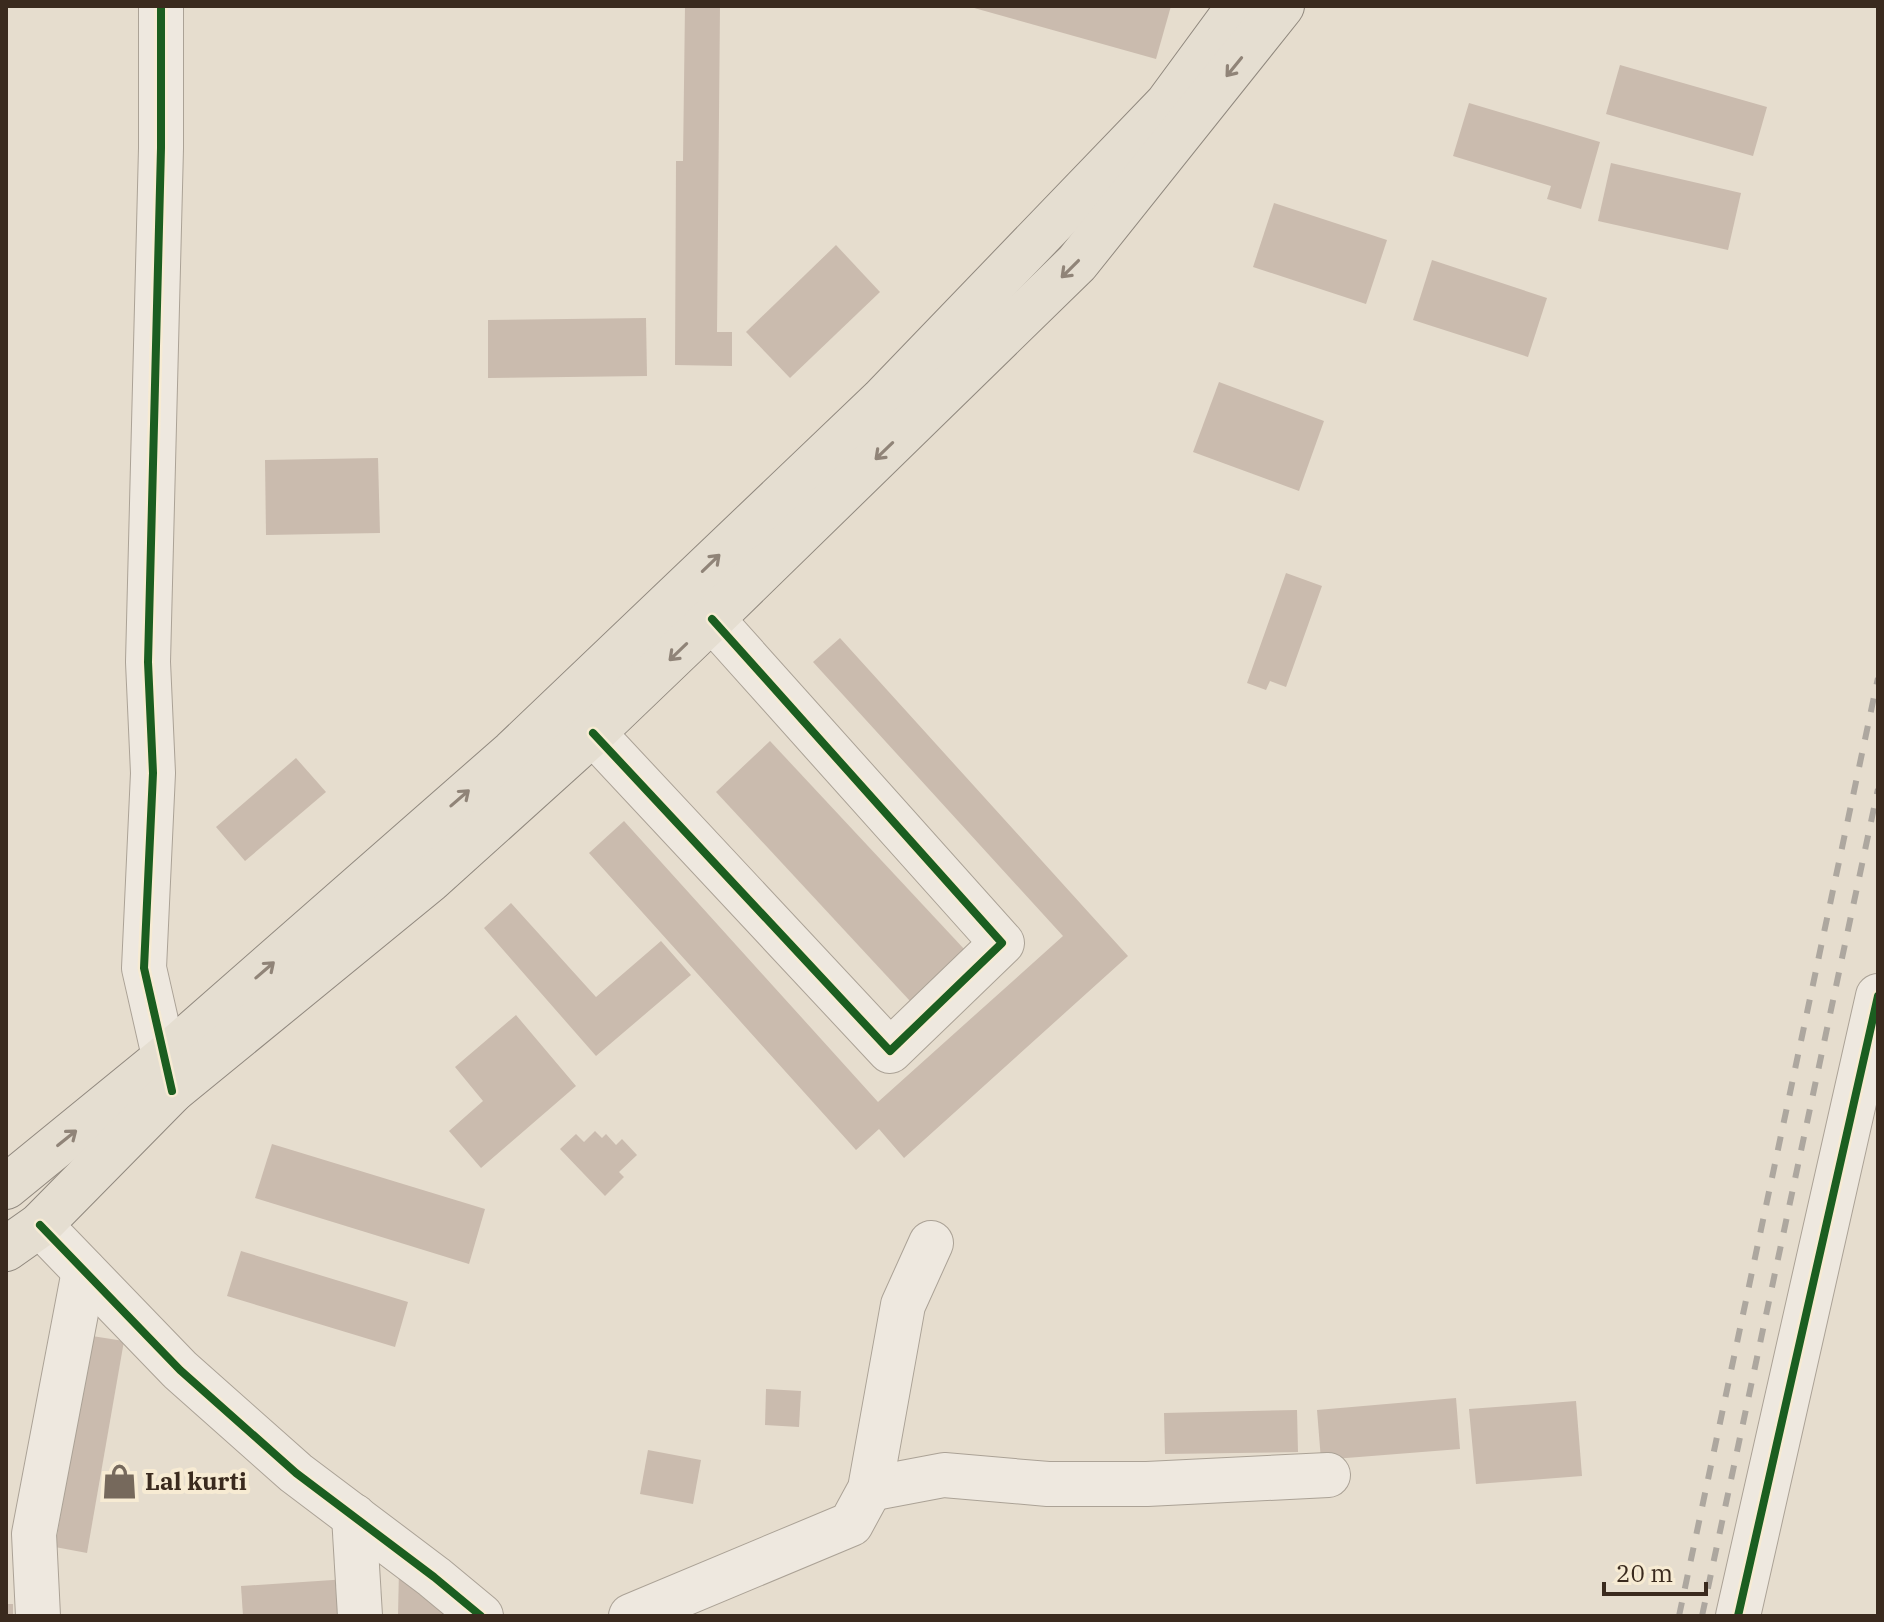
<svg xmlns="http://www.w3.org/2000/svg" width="1884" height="1622" font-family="'IBM Plex Serif',serif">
  <rect width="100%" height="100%" fill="#e6ddce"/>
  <g fill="#cabbae">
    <polygon points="685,6 720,6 717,332 732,332 732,366 675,365 676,161 683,161"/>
    <polygon points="967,6 1171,6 1156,59"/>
    <polygon points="1620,65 1767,107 1753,156 1606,114"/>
    <polygon points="1469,103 1600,142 1581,209 1547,199 1551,186 1453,156"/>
    <polygon points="1611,163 1741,193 1728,250 1598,221"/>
    <polygon points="1274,203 1387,240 1366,304 1253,267"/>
    <polygon points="836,245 880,292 790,378 746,332"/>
    <polygon points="1432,260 1547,298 1528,357 1413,320"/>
    <polygon points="646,318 647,376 488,378 488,320"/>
    <polygon points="1219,382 1324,421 1299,491 1193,452"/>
    <polygon points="378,458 380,533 266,535 265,460"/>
    <polygon points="1286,573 1322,586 1286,687 1270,681 1266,690 1247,683"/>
    <polygon points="840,638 1128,956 904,1158 879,1129 856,1150 589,853 624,821 878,1102 1063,936 813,662"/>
    <polygon points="770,741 965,950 910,1001 716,792"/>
    <polygon points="296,758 326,792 245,861 216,827"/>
    <polygon points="511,903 596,997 661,941 691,975 596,1056 484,928"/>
    <polygon points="516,1015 576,1086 481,1168 449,1131 483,1101 455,1067"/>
    <polygon points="595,1131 602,1138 606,1134 616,1145 622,1139 637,1155 619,1172 624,1177 605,1196 560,1149 576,1134 584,1142"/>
    <polygon points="272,1144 485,1209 469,1264 255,1198"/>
    <polygon points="241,1251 408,1302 395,1347 227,1296"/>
    <polygon points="92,1336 124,1341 87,1553 55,1547"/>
    <polygon points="766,1389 801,1391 799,1427 765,1425"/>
    <polygon points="1456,1398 1460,1449 1321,1460 1317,1410"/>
    <polygon points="1576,1401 1582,1476 1476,1484 1469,1409"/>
    <polygon points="1297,1410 1298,1452 1165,1454 1164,1413"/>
    <polygon points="648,1450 701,1460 693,1504 640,1494"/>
    <polygon points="399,1569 453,1616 398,1616"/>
    <polygon points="348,1579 350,1616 243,1616 241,1586"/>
    <rect x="6" y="1604" width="7" height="12"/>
  </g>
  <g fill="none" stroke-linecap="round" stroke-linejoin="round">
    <defs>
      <g id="minor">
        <polyline points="161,6 161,148 148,662 153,773 144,968 172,1091"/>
        <polyline points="593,733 890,1051 1002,943 712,619"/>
        <polyline points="40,1225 180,1370 296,1473 434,1577 481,1616"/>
        <polyline points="870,1489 944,1475 1048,1484 1147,1484 1328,1475"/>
        <polyline points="354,1516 360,1616"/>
        <polyline points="38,1616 34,1534 84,1271"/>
        <polyline points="631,1616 851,1524 870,1489 903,1305 931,1243"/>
        <polyline points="1738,1616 1878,996"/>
      </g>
      <g id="major">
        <polyline points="6,1187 164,1058 513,752 882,400 1167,104 1239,6"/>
        <polyline points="6,1249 40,1225 172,1091 430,880 593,733 712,619 1077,263 1282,6"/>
      </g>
    </defs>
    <use href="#minor" stroke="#aba296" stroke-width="46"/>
    <use href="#major" stroke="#90887e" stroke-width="46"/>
    <use href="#minor" stroke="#eee8df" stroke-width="44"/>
    <use href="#major" stroke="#e5ded1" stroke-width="44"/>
    <g stroke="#ada79f" stroke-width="6" stroke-dasharray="14 14" stroke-linecap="butt">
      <polyline points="1679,1616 1878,678"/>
      <polyline points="1702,1616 1878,789"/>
    </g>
    <defs>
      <g id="cycleway">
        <polyline points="161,6 161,148 148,662 153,773 144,968 172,1091"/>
        <polyline points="593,733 890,1051 1002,943 712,619"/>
        <polyline points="40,1225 180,1370 296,1473 434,1577 481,1616"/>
        <polyline points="1738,1616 1878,996"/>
      </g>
    </defs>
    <use href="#cycleway" stroke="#f7ebd3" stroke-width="13"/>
    <use href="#cycleway" stroke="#1b5e20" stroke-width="8"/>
  </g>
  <defs><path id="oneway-shaft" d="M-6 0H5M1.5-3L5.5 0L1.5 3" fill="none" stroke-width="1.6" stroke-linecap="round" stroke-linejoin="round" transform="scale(2)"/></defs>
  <g stroke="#908478">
    <use href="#oneway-shaft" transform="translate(1234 67) rotate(129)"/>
    <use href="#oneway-shaft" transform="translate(1070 269) rotate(135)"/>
    <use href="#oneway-shaft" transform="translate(884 451) rotate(136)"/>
    <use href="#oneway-shaft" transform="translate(711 563) rotate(-44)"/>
    <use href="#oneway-shaft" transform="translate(678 652) rotate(136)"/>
    <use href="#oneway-shaft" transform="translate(460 798) rotate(-41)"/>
    <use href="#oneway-shaft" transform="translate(265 970) rotate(-41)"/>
    <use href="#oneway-shaft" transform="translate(67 1138) rotate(-39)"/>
  </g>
  <defs>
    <symbol id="shop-bare" viewBox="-9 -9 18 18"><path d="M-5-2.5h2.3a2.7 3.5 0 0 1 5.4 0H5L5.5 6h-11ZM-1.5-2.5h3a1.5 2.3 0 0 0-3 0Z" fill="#76695c" stroke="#f7ebd3" stroke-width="2.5" paint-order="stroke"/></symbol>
  </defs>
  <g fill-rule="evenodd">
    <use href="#shop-bare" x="94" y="1456" width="51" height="51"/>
  </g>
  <g text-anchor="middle" stroke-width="8" stroke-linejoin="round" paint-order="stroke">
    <g font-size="24" font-weight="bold" fill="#3a2a1e" stroke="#f7ebd3" text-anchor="start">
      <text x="145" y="1490">Lal kurti</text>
    </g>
  </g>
  <rect width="1884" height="1622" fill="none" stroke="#3a2a1e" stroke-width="16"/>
  <path d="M1604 1582v12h102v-12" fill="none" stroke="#3a2a1e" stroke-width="4"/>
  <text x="1616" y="1582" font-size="24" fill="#3a2a1e" stroke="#f7ebd3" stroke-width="6" paint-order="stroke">20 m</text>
</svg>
